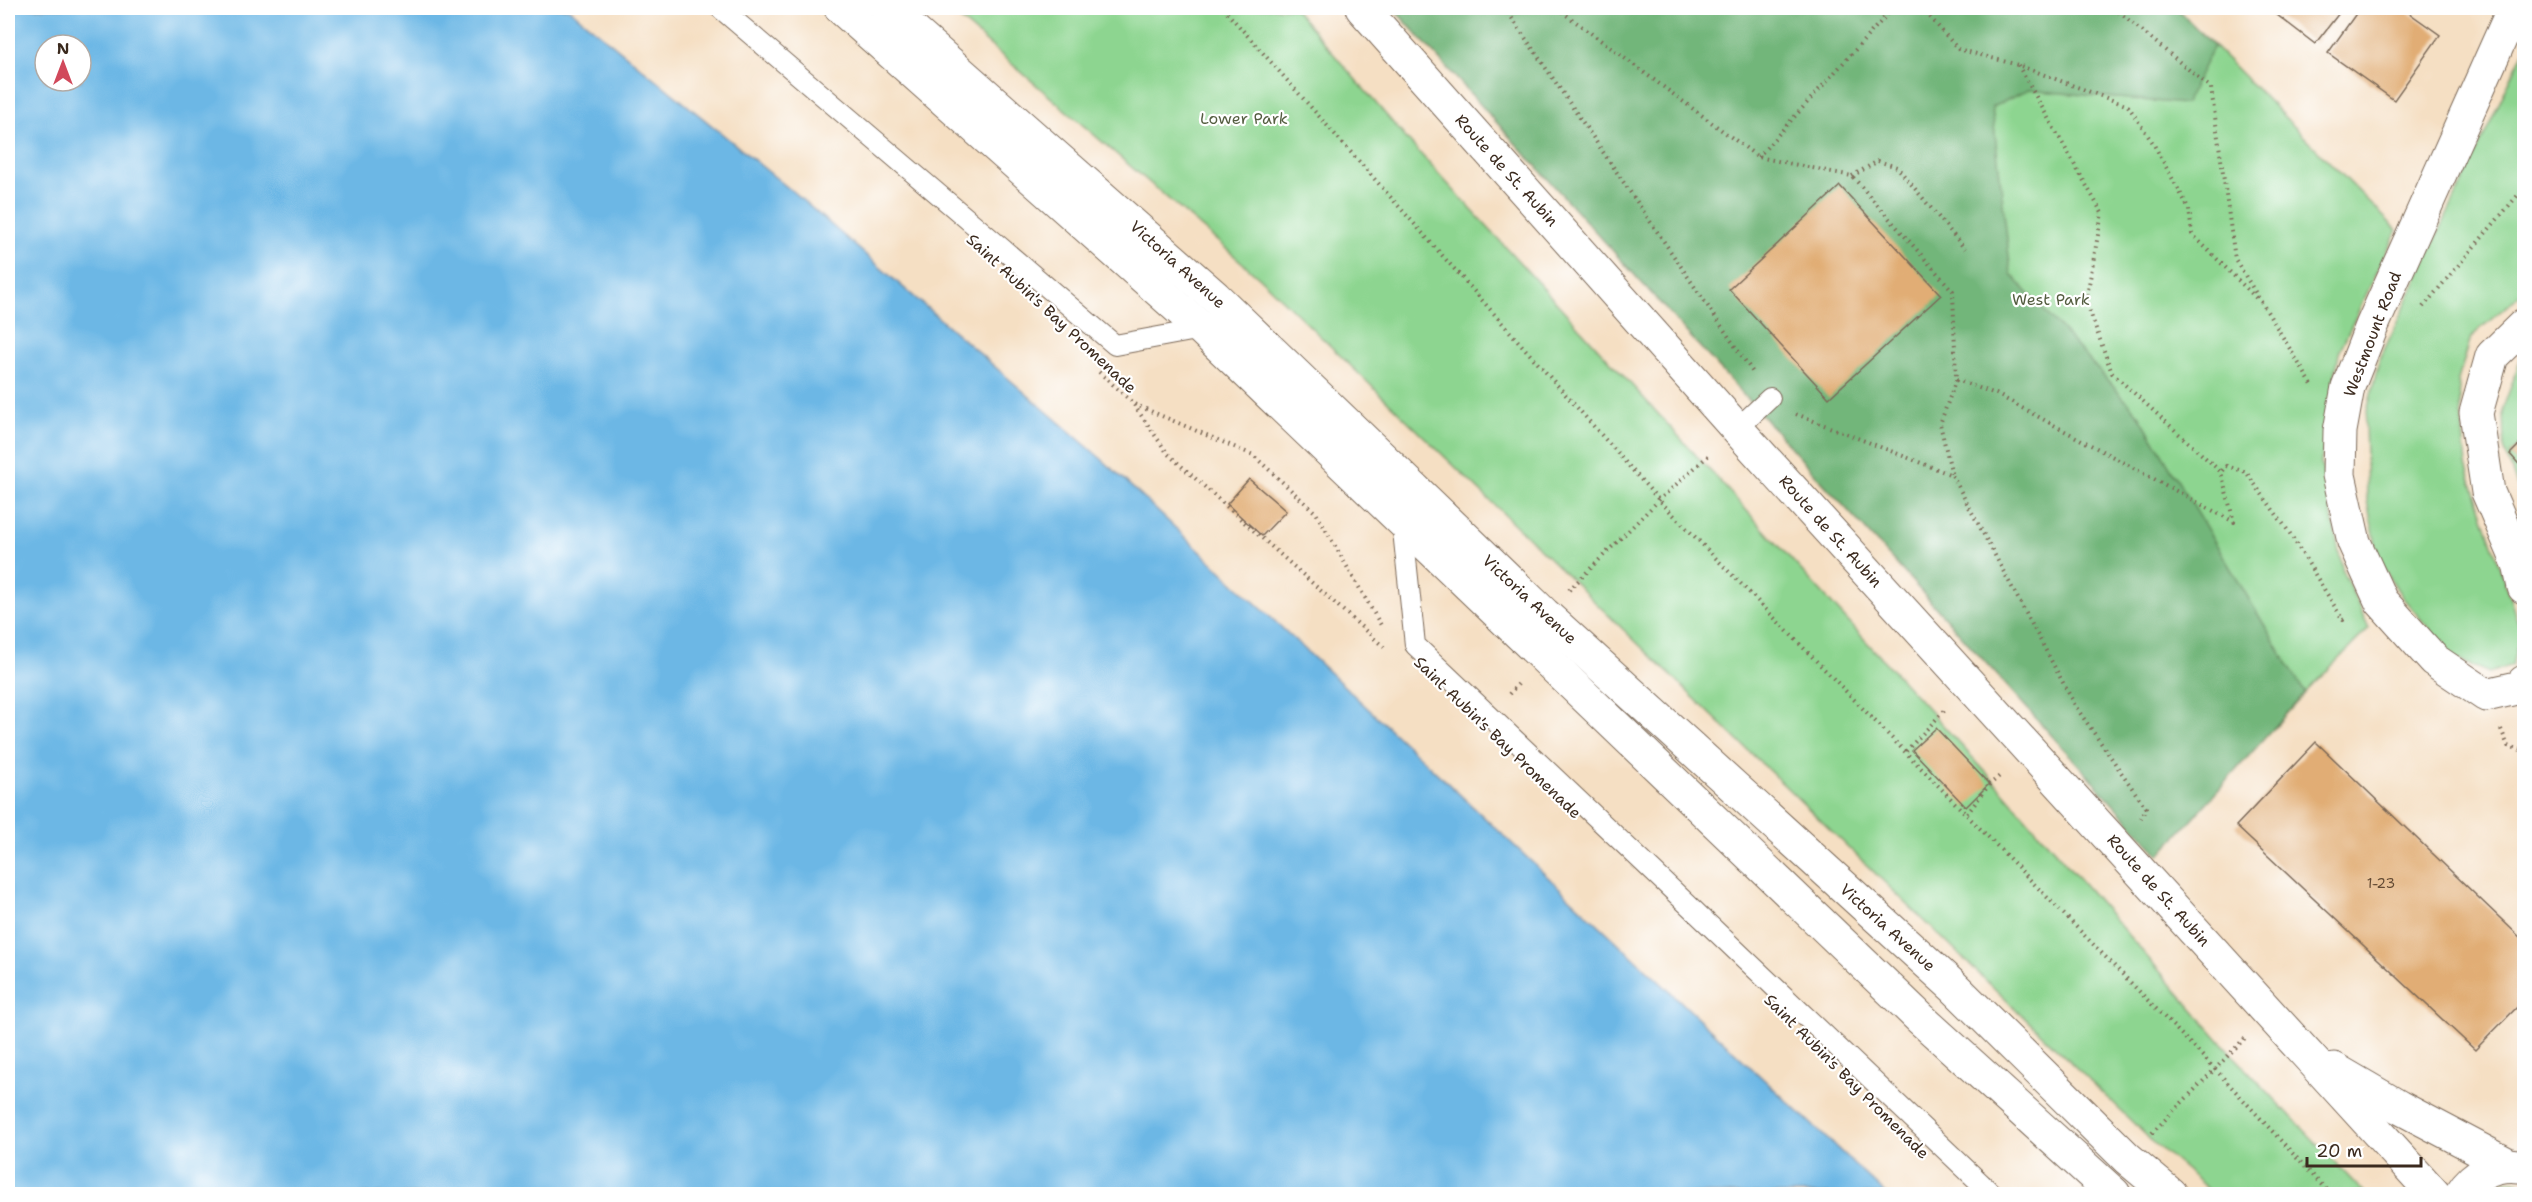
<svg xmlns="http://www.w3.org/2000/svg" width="2532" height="1202" font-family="'Shantell Sans',sans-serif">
  <rect width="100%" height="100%" fill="#fff"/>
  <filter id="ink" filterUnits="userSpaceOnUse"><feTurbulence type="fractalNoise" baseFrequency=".0167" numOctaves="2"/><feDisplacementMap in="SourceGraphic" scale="12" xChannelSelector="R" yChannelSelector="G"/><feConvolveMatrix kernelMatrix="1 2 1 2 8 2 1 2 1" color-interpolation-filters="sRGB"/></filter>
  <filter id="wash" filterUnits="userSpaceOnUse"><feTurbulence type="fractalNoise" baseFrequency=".008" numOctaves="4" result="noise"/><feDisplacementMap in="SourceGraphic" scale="24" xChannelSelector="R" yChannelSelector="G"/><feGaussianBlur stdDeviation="1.35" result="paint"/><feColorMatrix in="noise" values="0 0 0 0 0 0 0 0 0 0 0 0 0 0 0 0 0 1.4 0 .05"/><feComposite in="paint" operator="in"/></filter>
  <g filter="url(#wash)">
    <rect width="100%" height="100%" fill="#f5dfc3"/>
    <g fill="#8dd590" stroke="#648057" stroke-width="1.5">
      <polygon points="947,8 1294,8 1405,137 1993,780 2231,1053 2365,1194 2214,1194 2155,1144 1260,278"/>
      <polygon points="1393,8 2176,8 2397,230 2339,352 2321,462 2343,572 2369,628 2305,693 2160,855"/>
      <polygon points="2524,50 2524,291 2471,337 2458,380 2466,465 2521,632 2512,665 2489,673 2454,658 2402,597 2379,560 2367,501 2365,420 2379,361"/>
      <polygon points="2521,359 2524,363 2524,440 2510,454 2524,470 2524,506 2504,448 2503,408"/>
      <polygon points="2502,1181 2515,1181 2524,1185 2524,1194 2478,1194"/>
    </g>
    <polygon fill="#72b67a" stroke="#56704c" stroke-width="1.5" points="1393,8 2176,8 2214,46 2185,104 2028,90 1992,107 2011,274 2139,415 2305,693 2160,855"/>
    <path fill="#6cb7e5" stroke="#547082" stroke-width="1.5" fill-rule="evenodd" d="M8 8H568L792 191 1105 462 1886 1194H8ZM45 45H81V81H45Z"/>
    <g id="blocks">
      <g fill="#e1ad75">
        <polygon points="2268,8 2343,8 2315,44"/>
        <polygon points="2360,8 2402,8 2440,35 2394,100 2328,53"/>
        <polygon points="1840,186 1941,295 1829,398 1729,289"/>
        <polygon points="2524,440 2524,470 2510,454"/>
        <polygon points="1249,479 1286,511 1262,536 1227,504"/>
        <polygon points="1936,728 1989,784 1966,807 1912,750"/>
        <polygon points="2316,742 2524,941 2524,1000 2475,1050 2236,826"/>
      </g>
    </g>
  </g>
  <g filter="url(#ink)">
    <use href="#blocks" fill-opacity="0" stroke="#7c6958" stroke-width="1.5"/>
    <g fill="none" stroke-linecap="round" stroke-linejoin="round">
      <defs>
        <g id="service">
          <polyline points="720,8 1115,345 1202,329"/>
          <polyline points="1737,429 1770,398"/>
          <polyline points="1402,521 1415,645 1992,1194"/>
        </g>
        <g id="minor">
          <polyline points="2514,8 2372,326 2348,387 2340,431 2339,475 2354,542 2381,601 2434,660 2486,695 2521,687 2524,682"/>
          <polyline points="2524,325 2492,356 2476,413 2488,492 2519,564 2524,587"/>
        </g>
        <g id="primary">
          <polyline points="1362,8 1737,429 2434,1194"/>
          <polyline points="2334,1069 2399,1107 2509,1165"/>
          <path d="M2461 1194C2474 1173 2495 1163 2520 1166"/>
        </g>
        <g id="trunk">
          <polyline points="841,8 1202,329 1922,1020 2114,1194"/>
          <polyline points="887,8 1215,297 1544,614 1954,987 2127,1158 2170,1194"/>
        </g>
      </defs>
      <use href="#service" stroke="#7c6958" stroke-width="22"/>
      <use href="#minor" stroke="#7c6958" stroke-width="35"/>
      <use href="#primary" stroke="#7c6958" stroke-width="35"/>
      <use href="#trunk" stroke="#7c6958" stroke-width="35"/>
      <g stroke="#7c6958" stroke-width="4" stroke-dasharray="1.5 4.5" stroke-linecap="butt">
        <polyline points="683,8 691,15"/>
        <polyline points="1223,8 1659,500 2215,1069 2245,1038"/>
        <polyline points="1505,8 1754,374"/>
        <polyline points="1557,8 1758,157 1852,176 1953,291 1956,380 1940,424 1952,475"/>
        <polyline points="1922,8 1958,49 2018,65 2128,106 2153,143 2189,209 2192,234 2257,299"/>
        <polyline points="2114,8 2211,88 2235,259 2312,385"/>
        <polyline points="2018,65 2102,213 2086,301 2112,373 2221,472"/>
        <polyline points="1758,157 1893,8"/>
        <polyline points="1852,176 1878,161 1897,167 1965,249"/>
        <polyline points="2423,307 2524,188"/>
        <polyline points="1099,372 1134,404 1253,455 1316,513 1382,627"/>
        <polyline points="1956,380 1996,394 2234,522 2221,472 2226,466 2246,472 2289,532 2343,620 2348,617"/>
        <polyline points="1134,405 1168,454 1386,649"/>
        <polyline points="1796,414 1952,475 2076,707 2146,808 2141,818"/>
        <polyline points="1569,590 1659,500 1710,454"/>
        <polyline points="1509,694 1520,682"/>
        <polyline points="2501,729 2508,746 2524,751"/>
        <polyline points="1906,751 1945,710"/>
        <polyline points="1967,814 1989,785 2002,774"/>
        <polyline points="2152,1133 2215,1069 2330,1194"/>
      </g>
      <use href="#service" stroke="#fff" stroke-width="20"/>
      <use href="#minor" stroke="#fff" stroke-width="33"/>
      <use href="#primary" stroke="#fff" stroke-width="33"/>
      <use href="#trunk" stroke="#fff" stroke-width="33"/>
    </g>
  </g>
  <g text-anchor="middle" stroke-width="4.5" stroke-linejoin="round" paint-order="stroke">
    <g font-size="14" fill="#644b34">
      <text x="2381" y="888">1-23</text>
    </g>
    <g font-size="16" fill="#545d40" stroke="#fff">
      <text x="1244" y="124">Lower Park</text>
      <text x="2051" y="305">West Park</text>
    </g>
    <g font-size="16" fill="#3b2a1e" stroke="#fff">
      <text transform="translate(1507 170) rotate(48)" y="6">Route de St. Aubin</text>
      <text transform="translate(1178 264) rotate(42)" y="6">Victoria Avenue</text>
      <text transform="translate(1052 313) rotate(43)" y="6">Saint Aubin's Bay Promenade</text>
      <text transform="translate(2372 334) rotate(-69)" y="6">Westmount Road</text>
      <text transform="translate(1831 531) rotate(48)" y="6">Route de St. Aubin</text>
      <text transform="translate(1530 599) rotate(43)" y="6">Victoria Avenue</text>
      <text transform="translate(1498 737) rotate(44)" y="6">Saint Aubin's Bay Promenade</text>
      <text transform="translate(2159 890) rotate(48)" y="6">Route de St. Aubin</text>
      <text transform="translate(1888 927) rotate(42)" y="6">Victoria Avenue</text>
      <text transform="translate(1847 1076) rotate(45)" y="6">Saint Aubin's Bay Promenade</text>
    </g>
  </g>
  <rect width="2532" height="1202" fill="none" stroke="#fff" stroke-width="30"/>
  <g transform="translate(63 63)"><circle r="28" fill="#ffffff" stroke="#b1aaa5" stroke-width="1.5"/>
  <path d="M0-4.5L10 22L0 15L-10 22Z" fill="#d1495b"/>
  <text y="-9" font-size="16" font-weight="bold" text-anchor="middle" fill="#3b2a1e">N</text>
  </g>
  <path d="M2307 1157v9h114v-9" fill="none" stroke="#3b2a1e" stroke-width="3"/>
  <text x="2316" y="1157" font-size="18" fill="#3b2a1e" stroke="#ffffff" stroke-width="4.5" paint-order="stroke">20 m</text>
</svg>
